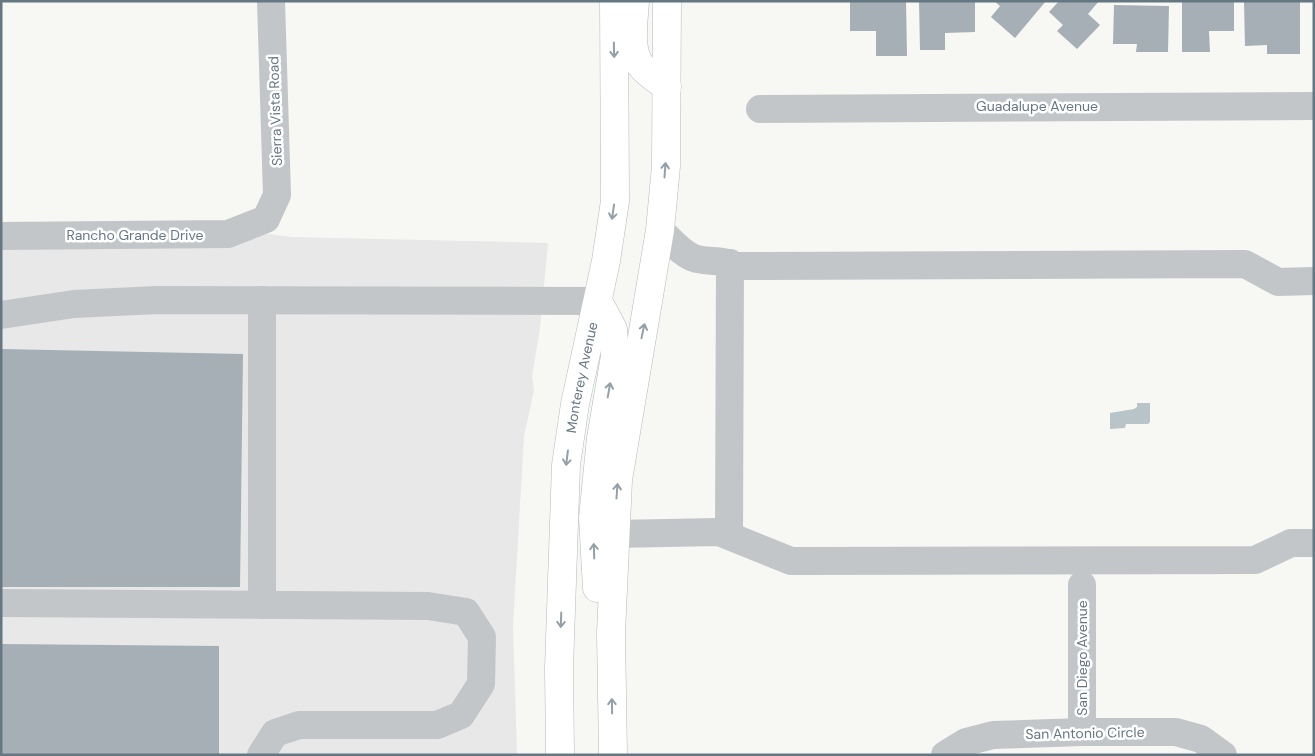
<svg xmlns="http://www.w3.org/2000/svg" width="1315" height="756" font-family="'DM Sans',sans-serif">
  <rect width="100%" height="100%" fill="#f7f7f4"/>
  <polygon fill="#e7e8e7" points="1,229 260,233 292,237 548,243 540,328 532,376 534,390 524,436 513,625 517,755 1,755"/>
  <polygon fill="#b8c4c8" points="1137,403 1150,403 1150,422 1148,424 1126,424 1125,428 1110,429 1110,413 1134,409 1137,407"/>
  <g fill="#a6afb5">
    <polygon points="850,1 906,1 907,56 876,56 876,31 850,31"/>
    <polygon points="919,1 975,1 975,32 945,33 945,50 920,50"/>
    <polygon points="994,1 1046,1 1015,38 991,17 1000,6"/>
    <polygon points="1059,1 1099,1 1088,14 1100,25 1077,49 1057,31 1063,25 1049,12"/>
    <polygon points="1182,1 1234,1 1234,31 1209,31 1210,52 1182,52"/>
    <polygon points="1244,1 1300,1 1300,54 1267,54 1267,45 1245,46"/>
    <polygon points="1114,5 1169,6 1168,52 1136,52 1137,44 1113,44"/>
    <polygon points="1,349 243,354 240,587 1,587"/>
    <polygon points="1,644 219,646 219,755 1,755"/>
  </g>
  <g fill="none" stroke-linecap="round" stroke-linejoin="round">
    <defs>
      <g id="major">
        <path d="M635 1C634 21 628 51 642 67 649 75 659 81 667 87"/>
        <polyline points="597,588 593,518 601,438 615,356 613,329 598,301"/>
        <path id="s1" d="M560 755 559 668 566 465 575 404 606 261 615 201 614 1"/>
        <polyline points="613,755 611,633 618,480 660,230 666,166 667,1"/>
      </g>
    </defs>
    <use href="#major" stroke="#b5babd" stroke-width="29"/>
    <g stroke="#c2c6c9" stroke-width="28">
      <polyline points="760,109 1314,106"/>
      <path d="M660 230C671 240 683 256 697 259 713 263 718 258 736 266L1245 264 1278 282 1314 281"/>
      <polyline points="1,236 228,234 266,219 277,195 271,1"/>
      <polyline points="262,300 262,605"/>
      <polyline points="1,315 74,304 157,300 598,301"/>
      <polyline points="614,534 719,532 791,561 1255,560 1291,543 1314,543"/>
      <polyline points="729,535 730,263"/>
      <polyline points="1082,585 1082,732"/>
      <polyline points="1,603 428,606 466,612 482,637 481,684 461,715 437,725 299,725 275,733 261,755"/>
      <polyline points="945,755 966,742 993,735 1082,732 1176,732 1201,739 1223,755"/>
    </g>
    <use href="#major" stroke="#fff" stroke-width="28"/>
  </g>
  <defs><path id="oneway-shaft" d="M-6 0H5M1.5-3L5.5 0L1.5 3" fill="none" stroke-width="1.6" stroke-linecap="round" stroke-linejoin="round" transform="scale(1.25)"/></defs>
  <g stroke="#94a0a9">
    <use href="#oneway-shaft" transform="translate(614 50) rotate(89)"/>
    <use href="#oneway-shaft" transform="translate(665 170) rotate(-86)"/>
    <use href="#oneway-shaft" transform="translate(613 212) rotate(98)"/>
    <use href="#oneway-shaft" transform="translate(643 331) rotate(-78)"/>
    <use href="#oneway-shaft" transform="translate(609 390) rotate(-80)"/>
    <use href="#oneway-shaft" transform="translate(567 458) rotate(97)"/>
    <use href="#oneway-shaft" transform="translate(617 491) rotate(-86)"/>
    <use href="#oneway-shaft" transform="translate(594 551) rotate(-92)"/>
    <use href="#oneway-shaft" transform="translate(561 620) rotate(92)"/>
    <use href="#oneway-shaft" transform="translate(612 706) rotate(-91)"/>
  </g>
  <g text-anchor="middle" stroke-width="5" stroke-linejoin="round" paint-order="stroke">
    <g font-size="14" fill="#667784" stroke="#fff">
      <text x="1037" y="111">Guadalupe Avenue</text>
      <text transform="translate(275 111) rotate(-92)" y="5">Sierra Vista Road</text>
      <text x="135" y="240">Rancho Grande Drive</text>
      <text dy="5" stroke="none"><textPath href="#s1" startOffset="379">Monterey Avenue</textPath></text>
      <text transform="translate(1082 658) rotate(-90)" y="5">San Diego Avenue</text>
      <text transform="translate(1085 733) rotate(-1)" y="5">San Antonio Circle</text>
    </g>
  </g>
  <rect width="1315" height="756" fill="none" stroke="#667784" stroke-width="5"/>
</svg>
